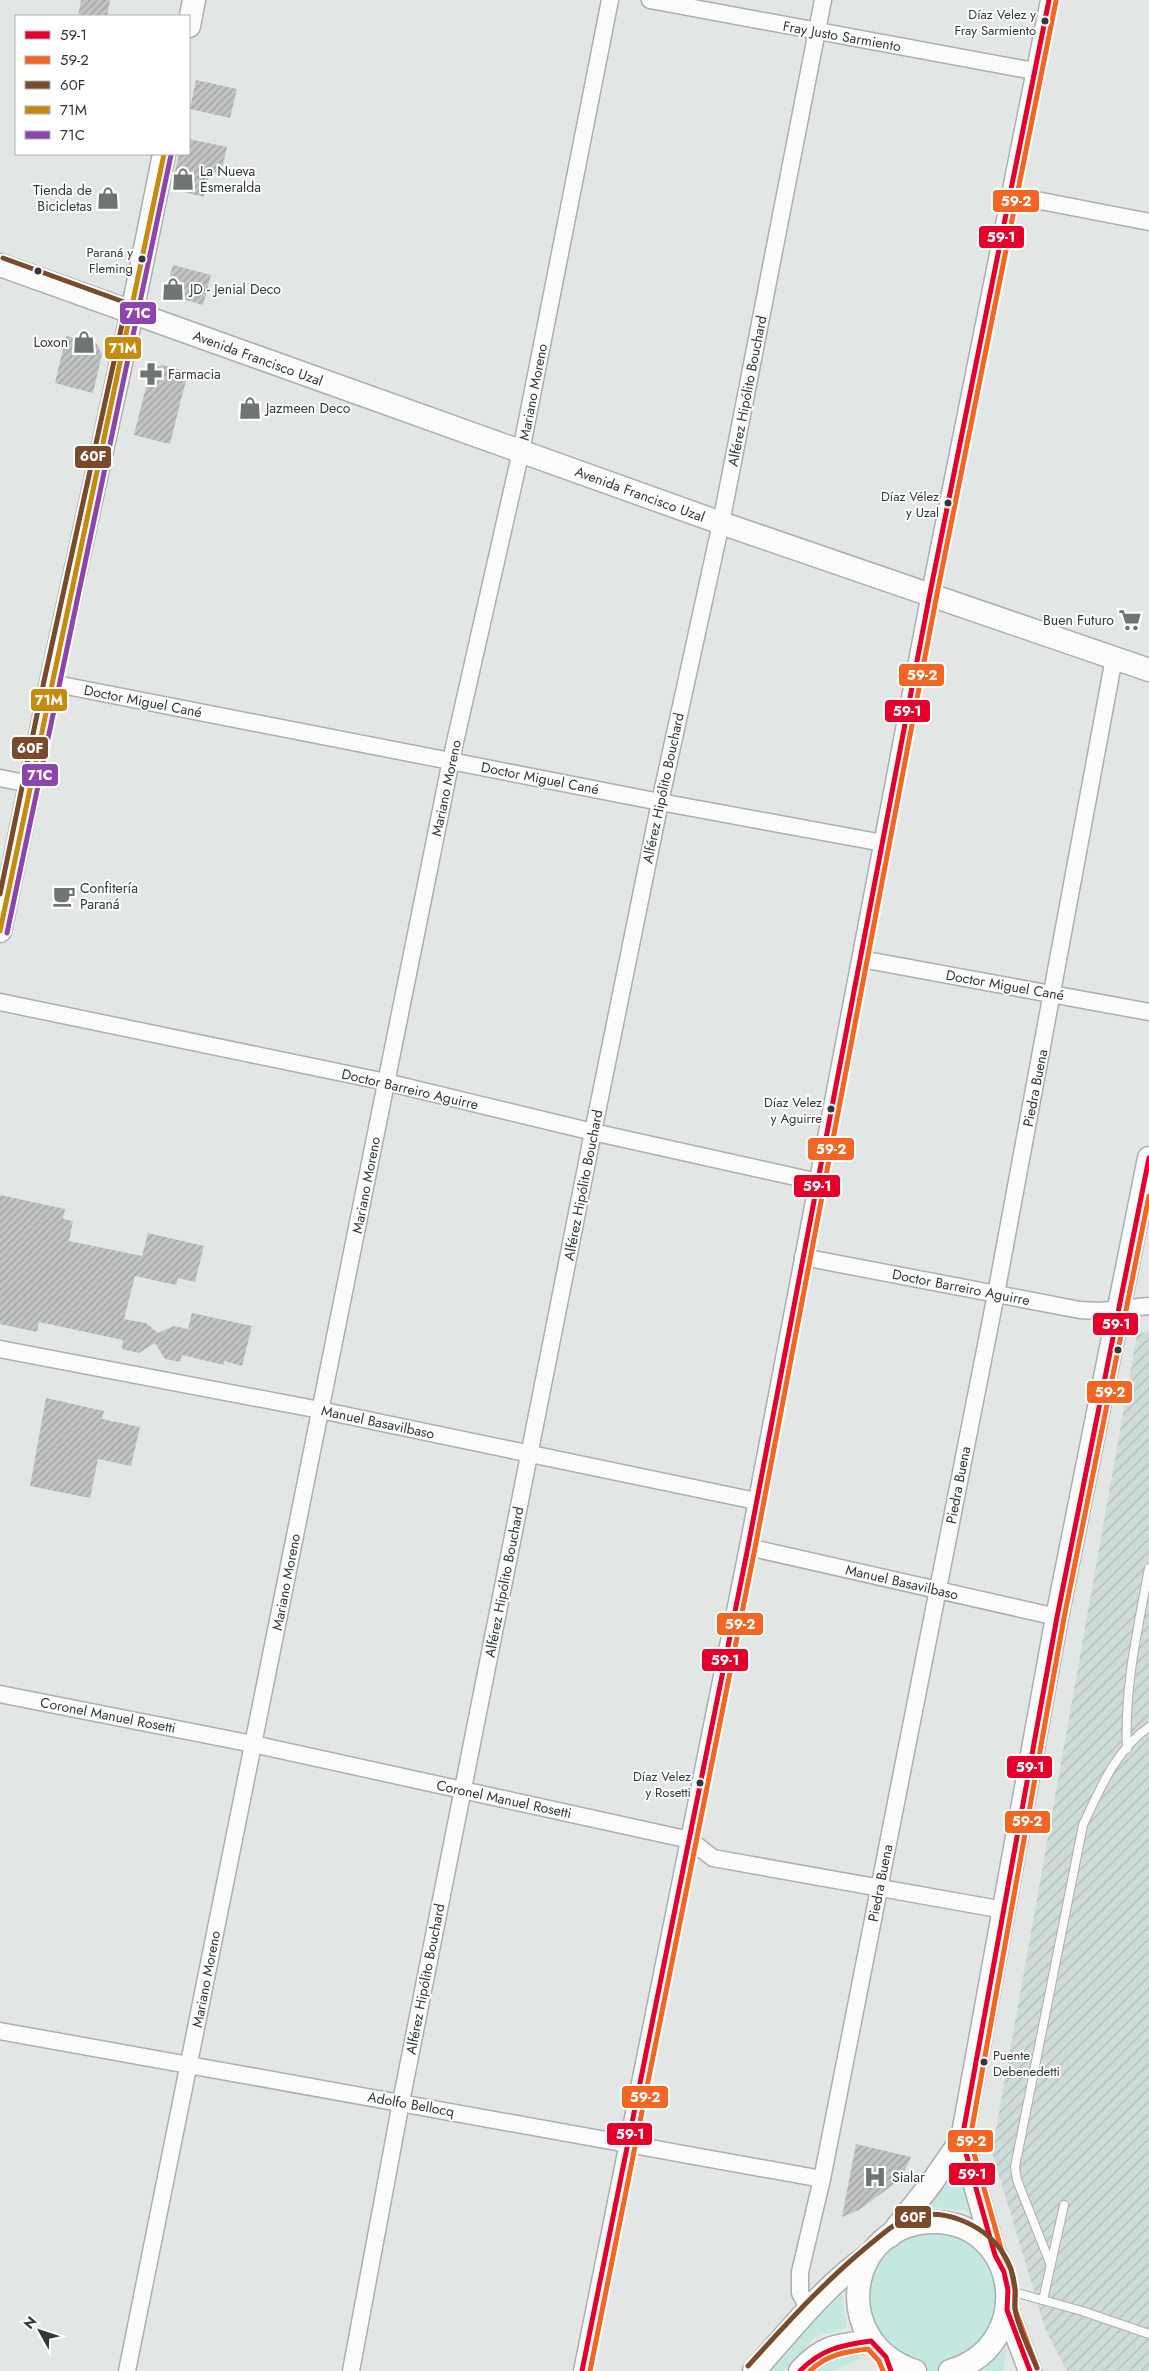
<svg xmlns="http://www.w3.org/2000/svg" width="1149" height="2371" font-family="Jost,sans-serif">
  <defs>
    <pattern id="industrial-furrows" width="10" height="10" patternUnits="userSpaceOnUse" patternTransform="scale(1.25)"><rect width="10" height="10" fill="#cedbd8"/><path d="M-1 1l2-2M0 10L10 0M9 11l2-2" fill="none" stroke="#b1bdba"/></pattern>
    <pattern id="building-hatch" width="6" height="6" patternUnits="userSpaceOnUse" patternTransform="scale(1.25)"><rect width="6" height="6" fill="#c0c4c3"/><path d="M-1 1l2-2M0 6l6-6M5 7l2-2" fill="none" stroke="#9da09f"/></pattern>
  </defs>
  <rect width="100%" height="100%" fill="#e2e7e6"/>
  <polygon fill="url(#industrial-furrows)" points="1149,1330 1149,2371 1067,2371 1046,2331 992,2152 1137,1335"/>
  <g fill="#c4e7df">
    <polygon points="961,2167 969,2211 923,2206"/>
    <polygon points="912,2225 979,2238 1007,2310 950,2371 915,2371 886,2357 860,2280"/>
    <polygon points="841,2288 847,2328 815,2337 784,2371 765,2371"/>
    <polygon points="1007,2347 1003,2371 983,2371"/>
    <polygon points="843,2350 862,2357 833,2371 810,2371"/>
  </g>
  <g fill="url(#building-hatch)">
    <polygon points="81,0 110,0 107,16 78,16"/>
    <polygon points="196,80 237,89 230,118 190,109"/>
    <polygon points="189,139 227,147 221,174 210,172 204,197 171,189 179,154 189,154"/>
    <polygon points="173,265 211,275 203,305 165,294"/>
    <polygon points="66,336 96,343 102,354 93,393 55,383"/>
    <polygon points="162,365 188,372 170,444 134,435 150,371"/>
    <polygon points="0,1195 65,1209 63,1219 73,1221 69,1241 142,1256 148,1233 204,1246 195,1282 178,1278 176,1285 135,1276 124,1319 146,1323 158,1333 174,1326 188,1329 192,1313 252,1326 242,1366 224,1361 224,1365 182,1355 180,1362 165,1359 155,1343 139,1353 122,1349 123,1340 39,1322 37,1332 0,1324"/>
    <polygon points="46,1398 104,1411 102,1419 140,1427 131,1466 98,1459 90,1498 30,1486"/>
    <polygon points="856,2144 911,2157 905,2170 894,2184 859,2210 842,2217"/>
  </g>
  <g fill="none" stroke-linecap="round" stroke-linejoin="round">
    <defs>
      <g id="lane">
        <path d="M1127 1749C1124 1688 1138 1628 1149 1568"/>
        <path d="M1050 2263 1017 2180 1015 2167 1083 1825C1099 1791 1116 1749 1149 1727"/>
        <polyline points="1010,2291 1082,2311 1149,2334"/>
        <polyline points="1043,2300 1064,2205"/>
      </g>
      <g id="street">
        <polyline points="650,0 1034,71"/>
        <polyline points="1010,195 1149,222"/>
        <polyline points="51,683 660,802 883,843"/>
        <polyline points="0,778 30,784"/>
        <polyline points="861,959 1149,1012"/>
        <polyline points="0,1002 386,1082 593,1132 818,1182"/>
        <polyline points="803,1257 1080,1310 1100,1311 1149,1306"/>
        <polyline points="0,1349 320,1410 756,1501"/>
        <polyline points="748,1547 1057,1617"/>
        <polyline points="0,1694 253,1744 690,1840 713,1858 1004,1910"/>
        <polyline points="0,2031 822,2179"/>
        <polyline points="809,2309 800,2293 800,2272 822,2179 996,1294 1114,658"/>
        <polyline points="127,2371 451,760 521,451 610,0"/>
        <polyline points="351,2371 401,2102 593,1132 660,802 721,523 823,0"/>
        <polyline points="582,2371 748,1547 930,593 1049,0"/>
      </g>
      <g id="secondary">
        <polyline points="189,26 194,0"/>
        <polyline points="0,265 721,523 1149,670"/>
        <polyline points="0,931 51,683 132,313 164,154"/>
        <polyline points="962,2139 994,2252"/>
        <polyline points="890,2236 930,2185 962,2139 1057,1617 1149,1158"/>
        <polyline points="1007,2310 1030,2371"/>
        <path d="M754 2371C790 2331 825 2285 869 2255"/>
        <path d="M800 2371C823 2345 839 2345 871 2341"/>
        <path d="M915 2371C827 2342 847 2221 935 2222 1019 2223 1037 2345 950 2371"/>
      </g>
    </defs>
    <use href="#lane" stroke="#abafae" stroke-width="10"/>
    <use href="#street" stroke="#abafae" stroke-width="19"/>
    <use href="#secondary" stroke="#abafae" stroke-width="25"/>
    <use href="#lane" stroke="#fbfbfb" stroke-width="8"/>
    <use href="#street" stroke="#fbfbfb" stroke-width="16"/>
    <use href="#secondary" stroke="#fbfbfb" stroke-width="22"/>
    <defs>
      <g id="bus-1">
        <polyline points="582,2371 748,1547 930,593 1049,0"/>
        <path d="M800 2371C821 2349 842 2345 871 2341L886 2357 891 2371"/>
        <polyline points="1030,2371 1007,2310 1008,2290 1004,2272 995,2255 962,2139 1057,1617 1149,1158"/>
      </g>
      <g id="bus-2">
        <polyline points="1037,2368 1015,2309 1015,2290 1011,2270 1002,2252 970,2139 1064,1618 1149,1196"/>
        <polyline points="590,2371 755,1548 937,594 1056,1"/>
        <path d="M810 2371C827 2354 846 2352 868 2349L879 2361 883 2371"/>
      </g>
      <g id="bus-3">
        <polyline points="3,258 135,306"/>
        <polyline points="0,894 44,681 125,311"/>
        <path d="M748 2366C788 2322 823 2283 869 2245 882 2235 893 2223 910 2218 942 2207 981 2223 1001 2250 1009 2261 1014 2276 1015 2289 1016 2295 1014 2302 1015 2308 1016 2323 1031 2353 1037 2368"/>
      </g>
      <polyline id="bus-4" points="0,931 164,154"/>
      <polyline id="bus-5" points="7,933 171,155"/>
    </defs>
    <use href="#bus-1" stroke="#fff" stroke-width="9"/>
    <use href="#bus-2" stroke="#fff" stroke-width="9"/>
    <use href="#bus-3" stroke="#fff" stroke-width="9"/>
    <use href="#bus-4" stroke="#fff" stroke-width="9"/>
    <use href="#bus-5" stroke="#fff" stroke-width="9"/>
    <use href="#bus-1" stroke="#e4002b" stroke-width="5"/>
    <use href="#bus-2" stroke="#f26522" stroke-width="5"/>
    <use href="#bus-3" stroke="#7a4b2a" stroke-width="5"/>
    <use href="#bus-4" stroke="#c68a0e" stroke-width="5"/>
    <use href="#bus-5" stroke="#8e44ad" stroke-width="5"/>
  </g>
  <defs>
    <symbol id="shop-bare" viewBox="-9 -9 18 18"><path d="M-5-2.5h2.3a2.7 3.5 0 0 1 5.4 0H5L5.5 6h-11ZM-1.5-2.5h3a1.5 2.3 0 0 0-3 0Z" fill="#707574" stroke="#fff" stroke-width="2.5" paint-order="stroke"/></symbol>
    <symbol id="pharmacy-bare" viewBox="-9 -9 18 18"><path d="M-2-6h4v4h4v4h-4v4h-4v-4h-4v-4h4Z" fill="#707574" stroke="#fff" stroke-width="2.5" paint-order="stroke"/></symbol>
    <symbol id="supermarket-bare" viewBox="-9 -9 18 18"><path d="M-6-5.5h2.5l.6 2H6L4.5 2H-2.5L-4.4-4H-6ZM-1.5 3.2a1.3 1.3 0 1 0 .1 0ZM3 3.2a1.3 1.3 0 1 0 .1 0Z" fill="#707574" stroke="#fff" stroke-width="2.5" paint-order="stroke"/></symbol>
    <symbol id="cafe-bare" viewBox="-9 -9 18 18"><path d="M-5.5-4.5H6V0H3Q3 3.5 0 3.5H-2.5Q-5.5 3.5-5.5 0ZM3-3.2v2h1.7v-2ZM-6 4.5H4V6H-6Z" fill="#707574" stroke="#fff" stroke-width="2.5" paint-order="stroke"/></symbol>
    <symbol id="hospital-bare" viewBox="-9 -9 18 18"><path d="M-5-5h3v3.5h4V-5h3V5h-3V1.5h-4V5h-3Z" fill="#707574" stroke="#fff" stroke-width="2.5" paint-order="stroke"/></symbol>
  </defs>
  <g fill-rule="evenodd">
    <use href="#shop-bare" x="167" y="163" width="32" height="32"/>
    <use href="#shop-bare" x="92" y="182" width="32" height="32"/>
    <use href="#shop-bare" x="157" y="273" width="32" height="32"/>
    <use href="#shop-bare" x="68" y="326" width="32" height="32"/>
    <use href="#pharmacy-bare" x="135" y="358" width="32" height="32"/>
    <use href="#shop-bare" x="234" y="392" width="32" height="32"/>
    <use href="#supermarket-bare" x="1114" y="604" width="32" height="32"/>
    <use href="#cafe-bare" x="48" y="880" width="32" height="32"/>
    <use href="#hospital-bare" x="859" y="2161" width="32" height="32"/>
  </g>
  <g fill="#333736" stroke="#fff" stroke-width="2">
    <circle cx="1045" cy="21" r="4.5"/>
    <circle cx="142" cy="259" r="4.5"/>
    <circle cx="38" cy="271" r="4.5"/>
    <circle cx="948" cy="503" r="4.5"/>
    <circle cx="831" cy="1109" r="4.5"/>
    <circle cx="1118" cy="1350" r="4.5"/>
    <circle cx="700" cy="1783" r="4.5"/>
    <circle cx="984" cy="2062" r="4.5"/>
  </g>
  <g text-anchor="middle" stroke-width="4" stroke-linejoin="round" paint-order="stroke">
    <g font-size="13" fill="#333736" stroke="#fff" text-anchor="end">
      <text x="1036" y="19">Díaz Velez y<tspan x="1036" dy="16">Fray Sarmiento</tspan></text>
      <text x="133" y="257">Paraná y<tspan x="133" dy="16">Fleming</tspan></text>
      <text x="939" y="501">Díaz Vélez<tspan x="939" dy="16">y Uzal</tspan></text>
      <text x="822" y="1107">Díaz Velez<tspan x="822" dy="16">y Aguirre</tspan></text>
      <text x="691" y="1781">Díaz Velez<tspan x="691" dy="16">y Rosetti</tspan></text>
      <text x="993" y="2060" text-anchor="start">Puente<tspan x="993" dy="16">Debenedetti</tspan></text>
    </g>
    <g font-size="14" fill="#333736" stroke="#fff">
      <text transform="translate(842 36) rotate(10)" y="5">Fray Justo Sarmiento</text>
      <text transform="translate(258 358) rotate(20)" y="5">Avenida Francisco Uzal</text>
      <text transform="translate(747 391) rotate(-79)" y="5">Alférez Hipólito Bouchard</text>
      <text transform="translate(533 392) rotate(-79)" y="5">Mariano Moreno</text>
      <text transform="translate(640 494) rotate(20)" y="5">Avenida Francisco Uzal</text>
      <text transform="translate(143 701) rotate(11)" y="5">Doctor Miguel Cané</text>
      <text transform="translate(540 778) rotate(11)" y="5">Doctor Miguel Cané</text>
      <text transform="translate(446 788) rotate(-78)" y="5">Mariano Moreno</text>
      <text transform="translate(663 788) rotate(-78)" y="5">Alférez Hipólito Bouchard</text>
      <text transform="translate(1005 985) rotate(10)" y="5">Doctor Miguel Cané</text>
      <text transform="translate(1035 1088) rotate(-79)" y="5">Piedra Buena</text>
      <text transform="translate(410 1089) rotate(13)" y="5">Doctor Barreiro Aguirre</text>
      <text transform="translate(366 1185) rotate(-79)" y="5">Mariano Moreno</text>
      <text transform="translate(583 1185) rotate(-79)" y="5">Alférez Hipólito Bouchard</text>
      <text transform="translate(961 1287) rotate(11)" y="5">Doctor Barreiro Aguirre</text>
      <text transform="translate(378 1422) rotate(12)" y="5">Manuel Basavilbaso</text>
      <text transform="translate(958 1485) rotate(-79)" y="5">Piedra Buena</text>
      <text transform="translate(286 1582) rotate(-79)" y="5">Mariano Moreno</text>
      <text transform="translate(504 1582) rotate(-79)" y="5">Alférez Hipólito Bouchard</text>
      <text transform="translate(902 1582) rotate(13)" y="5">Manuel Basavilbaso</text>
      <text transform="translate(108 1715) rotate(11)" y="5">Coronel Manuel Rosetti</text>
      <text transform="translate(504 1799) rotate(12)" y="5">Coronel Manuel Rosetti</text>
      <text transform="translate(880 1883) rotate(-79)" y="5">Piedra Buena</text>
      <text transform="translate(206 1979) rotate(-79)" y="5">Mariano Moreno</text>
      <text transform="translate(425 1979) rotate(-79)" y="5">Alférez Hipólito Bouchard</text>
      <text transform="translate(411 2104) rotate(10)" y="5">Adolfo Bellocq</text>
    </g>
    <g font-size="14" fill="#333736" stroke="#fff" text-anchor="start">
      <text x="200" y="176">La Nueva<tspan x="200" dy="16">Esmeralda</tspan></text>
      <text x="92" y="195" text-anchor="end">Tienda de<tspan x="92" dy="16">Bicicletas</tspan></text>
      <text x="190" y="294">JD - Jenial Deco</text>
      <text x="68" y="347" text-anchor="end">Loxon</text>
      <text x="168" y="379">Farmacia</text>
      <text x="266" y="413">Jazmeen Deco</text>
      <text x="1114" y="625" text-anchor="end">Buen Futuro</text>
      <text x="80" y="893">Confitería<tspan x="80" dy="16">Paraná</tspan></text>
      <text x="892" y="2182">Sialar</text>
    </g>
  </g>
  <g stroke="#fff" stroke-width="2">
    <rect x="992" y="189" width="48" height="24" rx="5" fill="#f26522"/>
    <rect x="978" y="225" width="47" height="24" rx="5" fill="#e4002b"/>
    <rect x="119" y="301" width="38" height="24" rx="5" fill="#8e44ad"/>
    <rect x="104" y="336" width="38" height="24" rx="5" fill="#c68a0e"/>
    <rect x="74" y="445" width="38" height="24" rx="5" fill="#7a4b2a"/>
    <rect x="898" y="663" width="47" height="24" rx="5" fill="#f26522"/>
    <rect x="30" y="688" width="38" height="24" rx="5" fill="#c68a0e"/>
    <rect x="884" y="699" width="47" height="24" rx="5" fill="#e4002b"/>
    <rect x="11" y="736" width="38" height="24" rx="5" fill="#7a4b2a"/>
    <rect x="21" y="763" width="38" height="24" rx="5" fill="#8e44ad"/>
    <rect x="807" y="1137" width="48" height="24" rx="5" fill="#f26522"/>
    <rect x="793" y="1174" width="48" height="24" rx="5" fill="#e4002b"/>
    <rect x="1092" y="1312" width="47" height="24" rx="5" fill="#e4002b"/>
    <rect x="1086" y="1380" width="47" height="24" rx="5" fill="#f26522"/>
    <rect x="716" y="1612" width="48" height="24" rx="5" fill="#f26522"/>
    <rect x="701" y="1648" width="48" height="24" rx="5" fill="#e4002b"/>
    <rect x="1006" y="1755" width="47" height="24" rx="5" fill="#e4002b"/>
    <rect x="1004" y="1810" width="47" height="24" rx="5" fill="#f26522"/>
    <rect x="621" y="2085" width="48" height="24" rx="5" fill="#f26522"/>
    <rect x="606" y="2122" width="47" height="24" rx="5" fill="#e4002b"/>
    <rect x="947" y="2129" width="47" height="24" rx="5" fill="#f26522"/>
    <rect x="948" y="2162" width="48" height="24" rx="5" fill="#e4002b"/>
    <rect x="894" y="2205" width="38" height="24" rx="5" fill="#7a4b2a"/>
  </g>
  <g font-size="14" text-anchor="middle" font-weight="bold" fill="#fff">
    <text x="1016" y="206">59-2</text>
    <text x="1001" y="242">59-1</text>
    <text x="138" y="318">71C</text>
    <text x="123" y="353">71M</text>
    <text x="93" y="461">60F</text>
    <text x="922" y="680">59-2</text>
    <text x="49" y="705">71M</text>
    <text x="907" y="716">59-1</text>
    <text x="30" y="753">60F</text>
    <text x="40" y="780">71C</text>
    <text x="831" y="1154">59-2</text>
    <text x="817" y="1191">59-1</text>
    <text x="1116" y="1329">59-1</text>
    <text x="1110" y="1397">59-2</text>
    <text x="740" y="1629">59-2</text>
    <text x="725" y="1665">59-1</text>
    <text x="1030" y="1772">59-1</text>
    <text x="1027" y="1826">59-2</text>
    <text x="645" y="2102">59-2</text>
    <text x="630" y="2139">59-1</text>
    <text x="971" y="2146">59-2</text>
    <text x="972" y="2179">59-1</text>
    <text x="913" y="2222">60F</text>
  </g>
  <rect x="15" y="15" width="175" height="140" fill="#ffffff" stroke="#adafaf"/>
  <rect x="25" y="31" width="25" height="8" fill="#e4002b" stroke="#adafaf"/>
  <text x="60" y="40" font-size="15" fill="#333736">59-1</text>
  <rect x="25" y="56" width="25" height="8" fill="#f26522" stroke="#adafaf"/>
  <text x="60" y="65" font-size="15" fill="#333736">59-2</text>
  <rect x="25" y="81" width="25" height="8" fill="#7a4b2a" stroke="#adafaf"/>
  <text x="60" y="90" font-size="15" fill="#333736">60F</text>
  <rect x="25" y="106" width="25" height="8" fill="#c68a0e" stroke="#adafaf"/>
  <text x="60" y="115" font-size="15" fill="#333736">71M</text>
  <rect x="25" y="131" width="25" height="8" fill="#8e44ad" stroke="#adafaf"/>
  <text x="60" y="140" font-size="15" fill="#333736">71C</text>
  <g transform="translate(40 2331) rotate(310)" stroke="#ffffff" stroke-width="4" paint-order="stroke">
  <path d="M0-4L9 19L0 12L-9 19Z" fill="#333736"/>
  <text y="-8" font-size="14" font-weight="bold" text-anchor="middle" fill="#333736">N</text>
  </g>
</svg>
